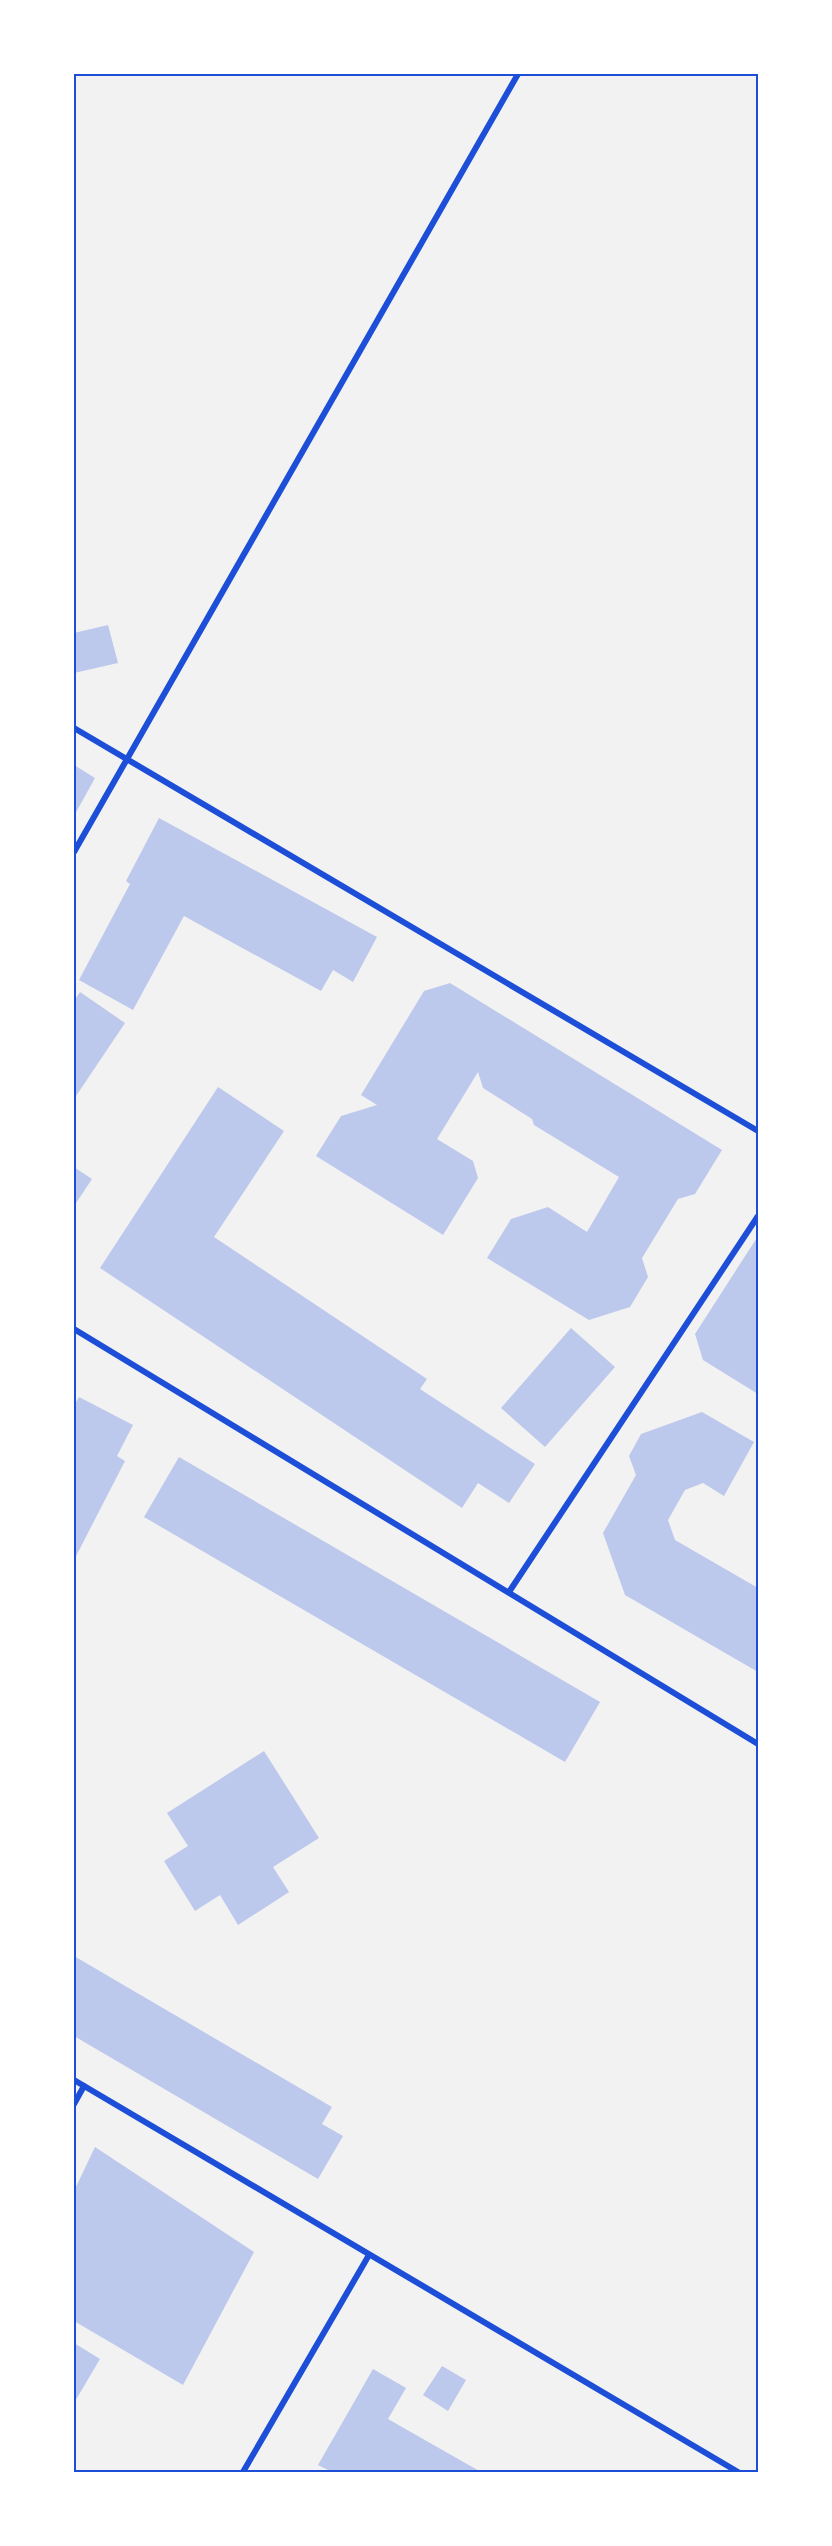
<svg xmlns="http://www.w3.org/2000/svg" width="832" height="2546" font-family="Figtree,sans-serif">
  <rect width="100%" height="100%" fill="#f2f2f2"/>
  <g fill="#bdc9ec">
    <polygon points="108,625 118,663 74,673 74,633"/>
    <polygon points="74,765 95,778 74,816"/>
    <polygon points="159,818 377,937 353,982 333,970 321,991 184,916 133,1010 79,980 130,884 126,881"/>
    <polygon points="450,983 722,1150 695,1194 678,1199 642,1258 648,1277 630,1307 589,1320 487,1258 511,1219 548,1207 587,1232 619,1177 534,1125 532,1119 483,1088 478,1072 437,1139 473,1161 478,1178 443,1235 316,1156 341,1116 377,1105 361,1095 424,991"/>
    <polygon points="80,992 125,1023 74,1099 74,1001"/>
    <polygon points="218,1087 284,1131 214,1237 427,1379 420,1389 535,1464 509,1503 478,1483 462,1508 100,1268"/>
    <polygon points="74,1167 92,1179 74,1206"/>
    <polygon points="758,1236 758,1394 703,1360 695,1334"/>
    <polygon points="571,1328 615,1367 545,1447 501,1408"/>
    <polygon points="79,1397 133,1425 117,1456 125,1461 74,1560 74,1406"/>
    <polygon points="702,1412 754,1442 724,1496 703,1483 685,1490 668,1520 675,1540 758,1588 758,1672 625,1595 603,1533 636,1475 629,1456 641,1434"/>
    <polygon points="179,1457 600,1702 565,1762 144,1517"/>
    <polygon points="264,1751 319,1838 273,1867 289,1892 238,1925 220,1895 195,1911 164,1861 188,1846 167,1813"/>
    <polygon points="74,1956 332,2107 322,2124 343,2136 318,2179 74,2036"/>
    <polygon points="95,2147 254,2252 183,2385 74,2321 74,2191"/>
    <polygon points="74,2343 100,2359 74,2403"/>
    <polygon points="442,2366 466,2380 448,2411 423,2395"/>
    <polygon points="373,2369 406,2388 388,2419 481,2472 332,2472 318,2465"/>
  </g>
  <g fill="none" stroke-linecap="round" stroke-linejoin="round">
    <g stroke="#1d4ed8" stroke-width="6">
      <polyline points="74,728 758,1131"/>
      <polyline points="74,852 518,74"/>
      <polyline points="74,1329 758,1744"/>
      <polyline points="509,1592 758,1216"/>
      <polyline points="74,2080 738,2472"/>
      <polyline points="74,2104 84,2086"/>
      <polyline points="243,2472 369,2255"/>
    </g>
  </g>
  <rect width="832" height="2546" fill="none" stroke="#ffffff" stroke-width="150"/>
  <rect x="75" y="75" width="682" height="2396" fill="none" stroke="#1d4ed8" stroke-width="2"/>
</svg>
